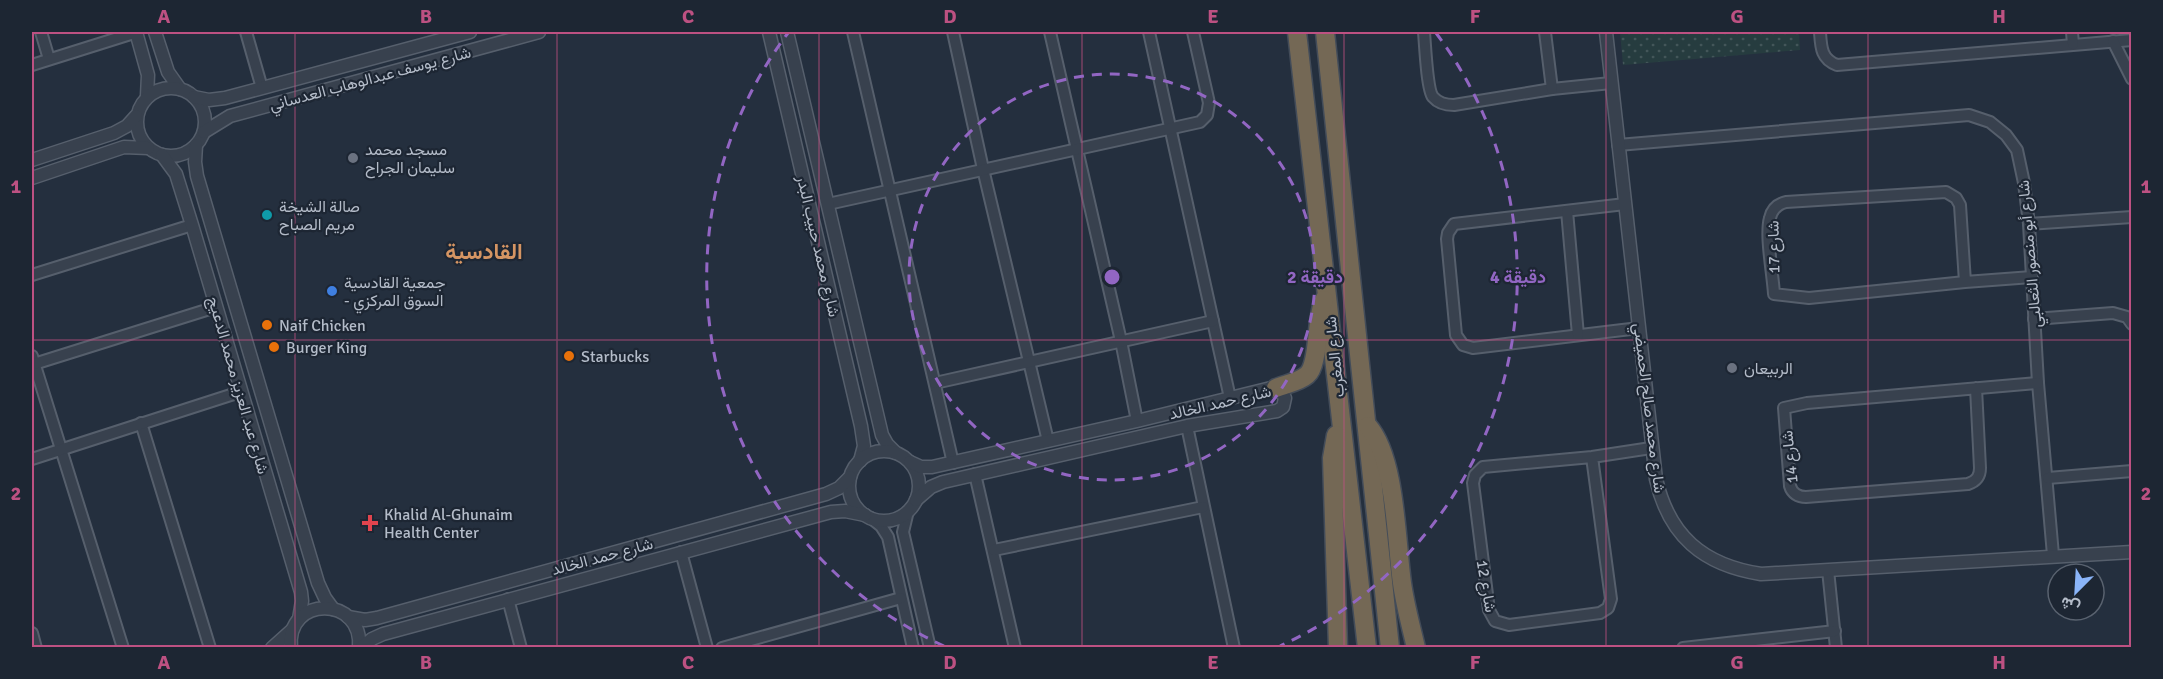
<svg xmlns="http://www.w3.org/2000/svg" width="2163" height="679" font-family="Signika,Vazirmatn,sans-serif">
  <defs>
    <pattern id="park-dots" width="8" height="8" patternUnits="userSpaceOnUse" patternTransform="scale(1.5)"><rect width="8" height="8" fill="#263c3f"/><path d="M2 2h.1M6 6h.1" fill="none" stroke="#435659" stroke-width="1.8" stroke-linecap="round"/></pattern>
  </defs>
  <rect width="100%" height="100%" fill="#242f3e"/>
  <polygon fill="url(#park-dots)" points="1620,32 1799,32 1800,50 1623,65"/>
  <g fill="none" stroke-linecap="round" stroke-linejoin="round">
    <defs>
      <g id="minor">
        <polyline points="41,32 49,59"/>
        <polyline points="246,32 262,88"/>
        <polyline points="853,32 953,463"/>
        <polyline points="953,32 983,169 1048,441"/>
        <polyline points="1050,32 1121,341 1137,421"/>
        <polyline points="1149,32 1230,398"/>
        <path d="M1424 32C1425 43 1427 90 1433 97 1438 103 1446 105 1454 105L1552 89 1611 83"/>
        <polyline points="1545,32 1552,89"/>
        <path d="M1820 32C1821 47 1821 59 1837 65L2132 40"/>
        <polyline points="2072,32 2073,44"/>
        <polyline points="2113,41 2132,79"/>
        <polyline points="32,65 137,32"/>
        <polyline points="1618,145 1969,115 1990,122 2006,135 2017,150 2024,183 2029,224 2038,383 2053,555"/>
        <polyline points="828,204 1200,122 1207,115 1209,103 1193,32"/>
        <polyline points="1625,204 1454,224 1448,233 1447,239 1456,335 1463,345 1473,348 1639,328"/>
        <polyline points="1567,211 1578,335"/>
        <polyline points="2029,224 2132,217"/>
        <polyline points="32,275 192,225"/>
        <path d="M1965 282 1960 205 1956 198 1946 192 1786 202C1778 204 1772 209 1770 218 1765 235 1773 275 1774 294L1809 298 1965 282 2032 277"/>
        <polyline points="2034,319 2113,313 2127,317 2132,324"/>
        <polyline points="32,356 123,648"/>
        <polyline points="34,364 216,307"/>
        <polyline points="935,383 1213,321"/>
        <path d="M1976 388 1980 468C1980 476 1977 481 1968 484L1806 497C1798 497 1792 493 1790 486L1784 408 1807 403 2038 383"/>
        <polyline points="141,423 210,648"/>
        <polyline points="1187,426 1234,648"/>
        <polyline points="1592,457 1611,599 1608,608 1600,613 1509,625 1495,621 1489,610 1473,483 1475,475 1483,467 1592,457 1651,448"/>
        <polyline points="32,459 240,392"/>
        <polyline points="975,474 1015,648"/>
        <polyline points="2048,478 2132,471"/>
        <polyline points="908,511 903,532 930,648"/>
        <polyline points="871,518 881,526 888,537 913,648"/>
        <polyline points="994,550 1203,507"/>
        <polyline points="681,552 707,648"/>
        <polyline points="1828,570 1836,648"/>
        <polyline points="508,599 521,648"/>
        <polyline points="32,633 36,648"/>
        <polyline points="722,648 901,598"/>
        <polyline points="1683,648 1835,631"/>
      </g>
      <g id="tertiary">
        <polyline points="136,32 148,75 147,96"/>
        <polyline points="155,32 168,72 180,89"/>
        <polyline points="769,32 861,426 864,446 860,461"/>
        <polyline points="787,32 882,435 887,444 896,453"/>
        <path d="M1606 32 1656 479C1669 536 1703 565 1761 574L2132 552"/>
        <circle cx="171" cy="122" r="34"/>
        <polyline points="194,97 209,100 225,98 470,32"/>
        <polyline points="204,132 230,116 539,32"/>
        <polyline points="196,145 195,162 197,176 318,583 325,598 333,609"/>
        <polyline points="162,155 176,174 192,225 301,592 302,601 299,619"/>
        <polyline points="32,160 114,133 127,126 136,116"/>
        <polyline points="32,178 124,147 148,148"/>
        <circle cx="884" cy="486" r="35"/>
        <path d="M910 462 921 467H932L1137 421 1271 388C1278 388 1282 392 1285 398L1283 407 1277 411 1187 426 943 482 931 487 916 500"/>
        <polyline points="348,617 365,620 377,618 826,494 839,488 850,477"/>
        <polyline points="272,648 292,630"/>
        <path d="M291 648C285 595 364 595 359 648"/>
        <polyline points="361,648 372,639 383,634 831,512 845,511 865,515"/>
      </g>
      <g id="motorway">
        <polyline points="1297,32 1367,648"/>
        <polyline points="1325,32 1390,648"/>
        <path d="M1276 388C1286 384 1299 382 1307 375 1320 364 1315 320 1324 300"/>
        <path d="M1368 426C1396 458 1396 540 1402 583 1405 605 1411 626 1416 648"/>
        <polyline points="1336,435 1332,458 1338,648"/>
      </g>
    </defs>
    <use href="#minor" stroke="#565f6c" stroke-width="14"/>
    <use href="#tertiary" stroke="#565f6c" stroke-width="15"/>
    <use href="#motorway" stroke="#434c59" stroke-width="21"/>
    <use href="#minor" stroke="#38414e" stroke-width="10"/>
    <use href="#tertiary" stroke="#38414e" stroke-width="12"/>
    <use href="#motorway" stroke="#746855" stroke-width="18"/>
  </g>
  <path fill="none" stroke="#bd5182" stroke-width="1.5" stroke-opacity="0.55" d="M295 32V648M557 32V648M819 32V648M1082 32V648M1344 32V648M1606 32V648M1868 32V648M32 340H2132"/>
  <g fill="none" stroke="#9266c3" stroke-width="3" stroke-dasharray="10 8">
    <circle cx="1112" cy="277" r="203"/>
    <path d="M944 646A406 406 0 0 1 788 33M1436 33A406 406 0 0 1 1280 646"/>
  </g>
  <g fill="#6b7280" stroke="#1d2633" stroke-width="2">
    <circle cx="353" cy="158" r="6"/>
    <circle cx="1732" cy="368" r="6"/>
  </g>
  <circle fill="#0f9aa8" stroke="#1d2633" stroke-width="2" cx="267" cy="215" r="6"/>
  <circle fill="#3f7fe0" stroke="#1d2633" stroke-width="2" cx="332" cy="291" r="6"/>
  <g fill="#e8710a" stroke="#1d2633" stroke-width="2">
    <circle cx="267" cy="325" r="6"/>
    <circle cx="274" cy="347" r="6"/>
    <circle cx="569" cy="356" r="6"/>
  </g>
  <path fill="#e0444e" stroke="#1d2633" stroke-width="2" d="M367 514h6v6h6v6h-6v6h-6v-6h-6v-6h6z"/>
  <g text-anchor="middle" stroke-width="4.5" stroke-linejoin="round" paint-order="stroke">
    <g font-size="16" fill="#b4bcc9" stroke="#1d2633">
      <text transform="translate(370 78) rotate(-15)" y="6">شارع يوسف عبدالوهاب العدساني</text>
      <text transform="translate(819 246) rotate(77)" y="6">شارع محمد حبيب البدر</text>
      <text transform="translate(1773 247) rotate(-91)" y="6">شارع 17</text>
      <text transform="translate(2029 254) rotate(-95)" y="6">شارع أبو منصور الثعالبي</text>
      <text transform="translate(1334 357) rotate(-96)" y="6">شارع المغرب</text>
      <text transform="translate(239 385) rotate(74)" y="6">شارع عبد العزيز محمد الدعيج</text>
      <text transform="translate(1220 402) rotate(-13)" y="6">شارع حمد الخالد</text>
      <text transform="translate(1650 408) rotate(83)" y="6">شارع محمد صالح الحميضي</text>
      <text transform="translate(1789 457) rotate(-96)" y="6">شارع 14</text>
      <text transform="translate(602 556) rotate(-15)" y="6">شارع حمد الخالد</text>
      <text transform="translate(1487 586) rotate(80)" y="6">شارع 12</text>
    </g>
    <g font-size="16" fill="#b4bcc9" stroke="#1d2633" text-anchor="start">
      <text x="365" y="155">مسجد محمد<tspan x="365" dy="18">سليمان الجراح</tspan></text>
      <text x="279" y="212">صالة الشيخة<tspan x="279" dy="18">مريم الصباح</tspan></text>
      <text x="344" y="288">جمعية القادسية<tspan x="344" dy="18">- السوق المركزي</tspan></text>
      <text x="279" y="331">Naif Chicken</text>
      <text x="286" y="353">Burger King</text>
      <text x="581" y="362">Starbucks</text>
      <text x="1744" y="374">الربيعان</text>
      <text x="384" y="520">Khalid Al-Ghunaim<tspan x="384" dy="18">Health Center</tspan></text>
    </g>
    <g font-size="22" font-weight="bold" fill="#d59563" stroke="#1d2633">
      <text x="484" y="259">القادسية</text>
    </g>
  </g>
  <circle cx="1112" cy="277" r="9" fill="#9266c3" stroke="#1d2633" stroke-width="3"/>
  <g font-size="18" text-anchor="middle" font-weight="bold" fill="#9266c3" stroke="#1d2633" stroke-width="4.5" stroke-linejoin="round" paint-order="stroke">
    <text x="1315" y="283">2 دقيقة</text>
    <text x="1518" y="283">4 دقيقة</text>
  </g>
  <rect width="2163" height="679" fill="none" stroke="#1d2633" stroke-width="66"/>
  <g transform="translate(2076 592) rotate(204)"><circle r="28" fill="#1d2633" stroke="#59626f" stroke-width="1.5"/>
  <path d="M0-4.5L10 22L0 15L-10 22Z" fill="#8ab4f8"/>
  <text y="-9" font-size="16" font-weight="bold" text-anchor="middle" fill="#b4bcc9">ش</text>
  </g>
  <rect x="33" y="33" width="2097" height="613" fill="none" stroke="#bd5182" stroke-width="2"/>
  <g font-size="20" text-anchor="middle" font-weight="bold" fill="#bd5182">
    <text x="164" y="23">A</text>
    <text x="426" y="23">B</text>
    <text x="688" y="23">C</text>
    <text x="950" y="23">D</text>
    <text x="1213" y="23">E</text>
    <text x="1475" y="23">F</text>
    <text x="1737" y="23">G</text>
    <text x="1999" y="23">H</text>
    <text x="16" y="193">1</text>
    <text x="2146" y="193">1</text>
    <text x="16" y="500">2</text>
    <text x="2146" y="500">2</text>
    <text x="164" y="669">A</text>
    <text x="426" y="669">B</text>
    <text x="688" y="669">C</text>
    <text x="950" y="669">D</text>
    <text x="1213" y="669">E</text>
    <text x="1475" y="669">F</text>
    <text x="1737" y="669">G</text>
    <text x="1999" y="669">H</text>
  </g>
</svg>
